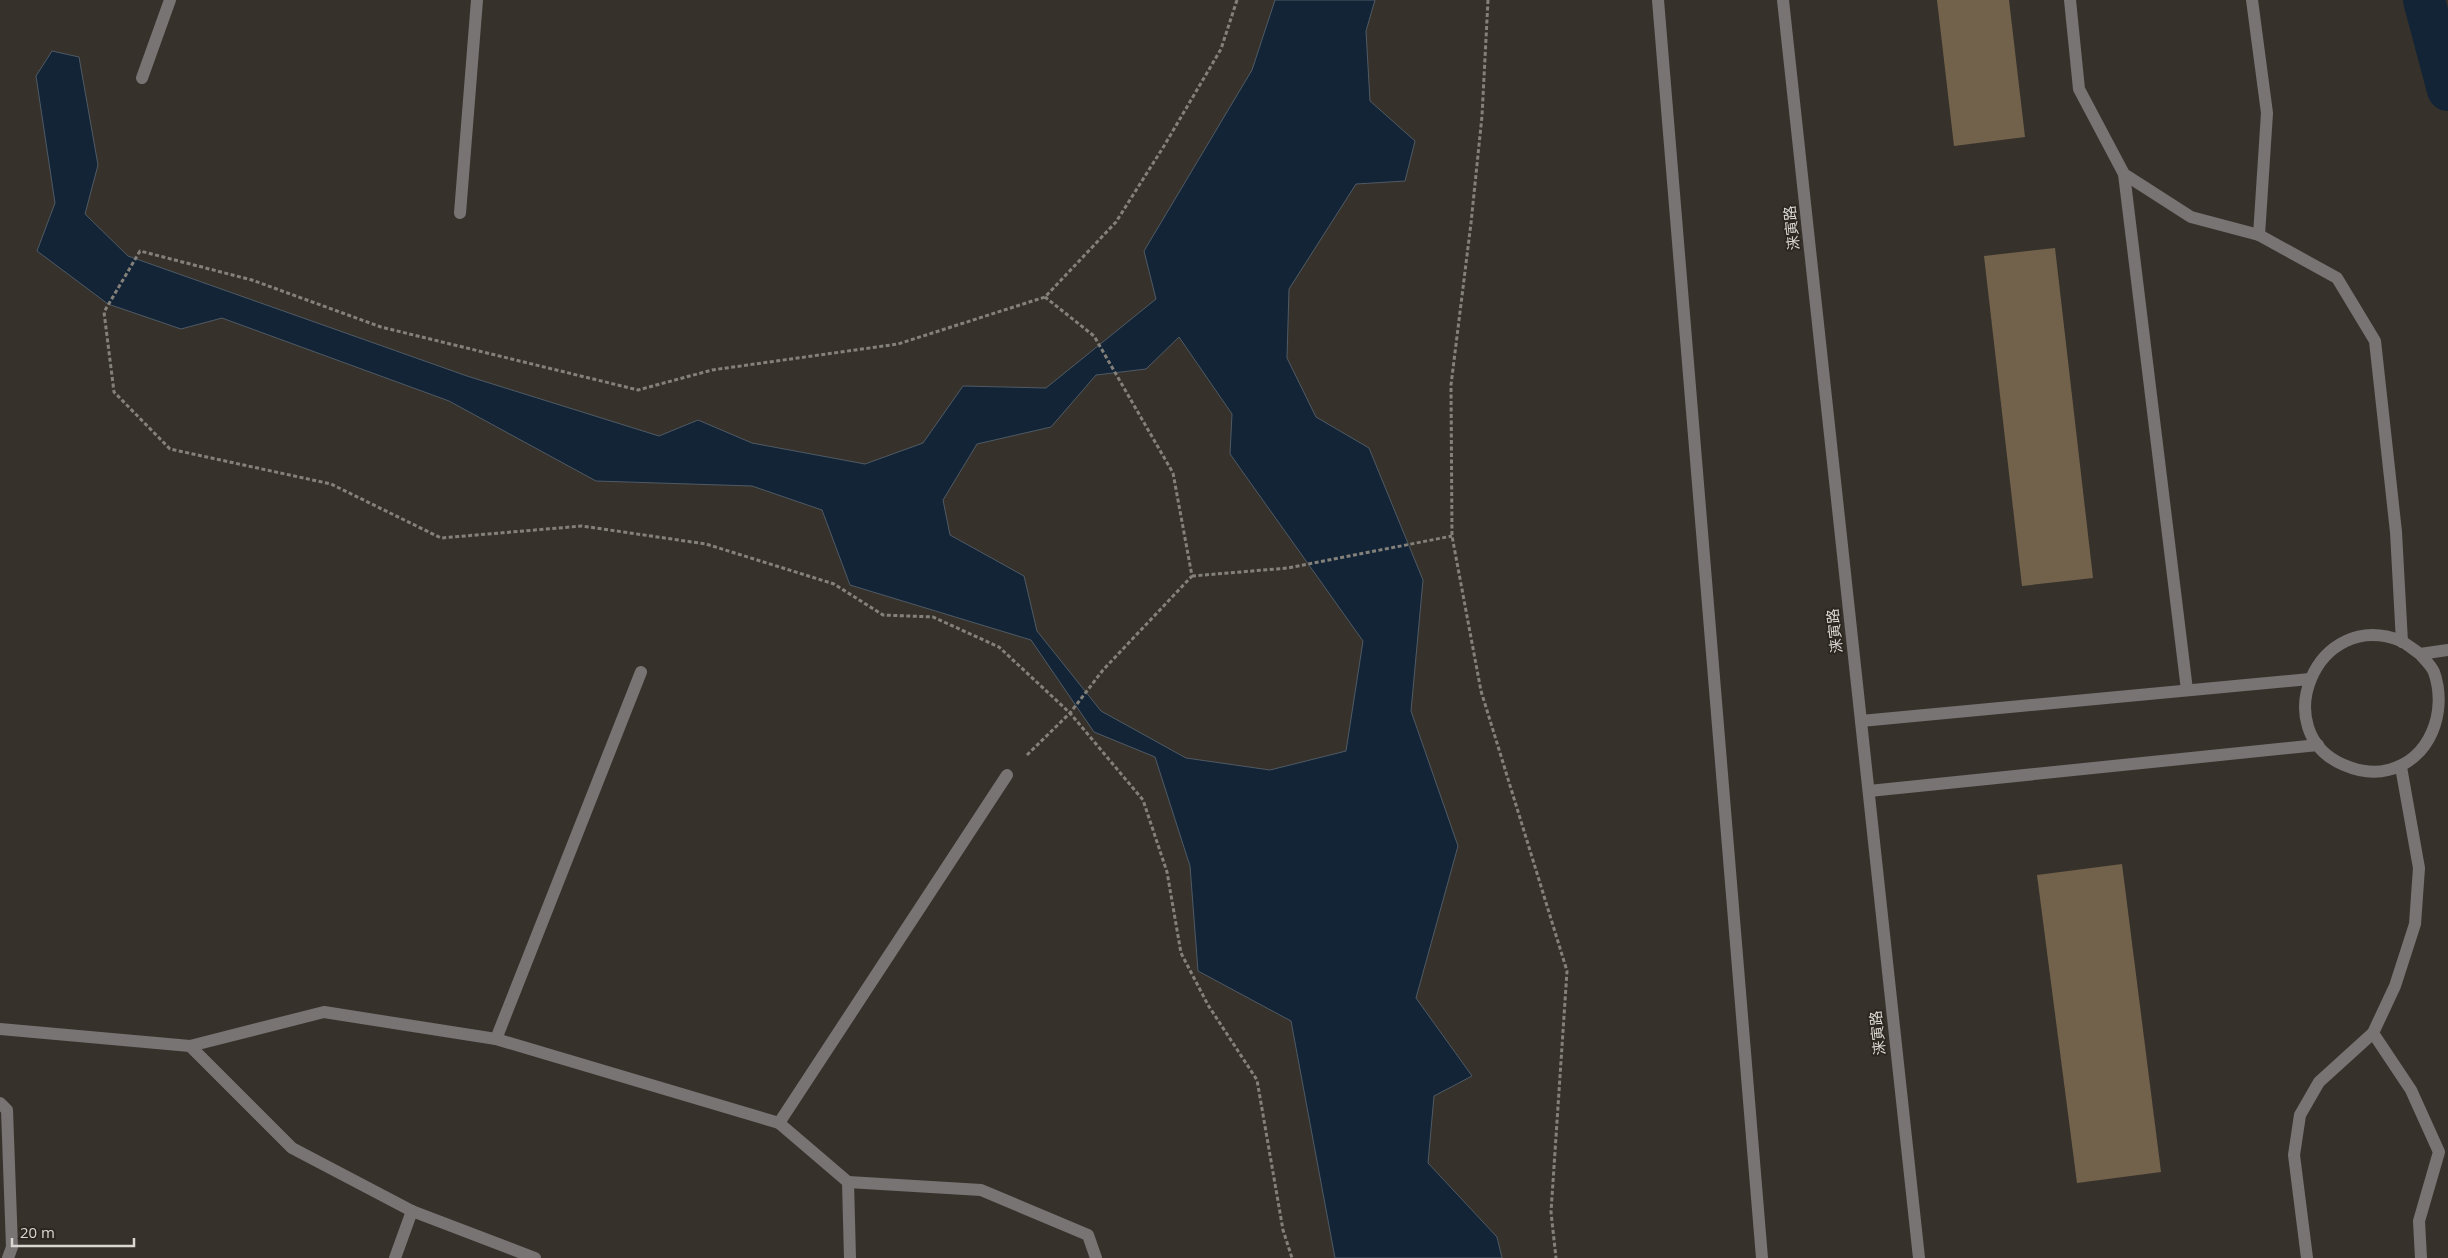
<svg xmlns="http://www.w3.org/2000/svg" width="2448" height="1258" font-family="'Open Sans','Noto Sans SC',sans-serif">
  <rect width="100%" height="100%" fill="#36322b"/>
  <path fill="#132436" stroke="#4f5a65" fill-rule="evenodd" d="M1275 0H1375L1366 31 1370 101 1415 141 1405 181 1356 184 1289 289 1287 358 1316 417 1369 448 1423 580 1411 711 1458 846 1416 998 1472 1076 1434 1096 1428 1163 1497 1237 1502 1258H1335L1291 1021 1198 971 1190 866 1155 757 1094 732 1031 640 850 585 822 510 752 486 596 481 449 401 222 318 181 329 108 304 37 251 55 203 36 76 52 51 79 57 98 165 85 214 128 256 467 376 659 436 698 420 752 443 865 464 923 443 963 386 1046 388 1156 299 1144 251 1252 70ZM1179 337 1232 414 1230 454 1363 641 1346 751 1270 770 1186 758 1101 711 1037 631 1024 576 950 535 943 500 977 444 1051 427 1096 375 1146 369Z"/>
  <g fill="none" stroke-linecap="round" stroke-linejoin="round">
    <polyline stroke="#132436" stroke-width="42" points="2424,0 2448,90"/>
  </g>
  <g fill="#72624b">
    <polygon points="1937,0 2009,0 2025,137 1954,146"/>
    <polygon points="2055,248 2093,578 2022,586 1984,256"/>
    <polygon points="2122,864 2161,1172 2077,1183 2037,875"/>
  </g>
  <g fill="none" stroke-linecap="round" stroke-linejoin="round">
    <g stroke="#84817b" stroke-width="3" stroke-dasharray="4 2.5" stroke-linecap="butt">
      <polyline points="1237,0 1221,49 1164,146 1116,222 1045,297 898,344 712,370 638,390 381,327 252,280 140,251 104,312 114,392 170,449 331,484 441,538 582,526 706,544 834,584 883,615 933,617 999,647 1070,713 1143,800 1167,872 1181,953 1208,1005 1257,1080 1283,1230 1292,1258"/>
      <polyline points="1488,0 1482,116 1471,223 1451,385 1452,536 1481,691 1567,971 1551,1212 1556,1258"/>
      <polyline points="1192,576 1288,568 1452,536"/>
      <polyline points="1027,755 1070,713 1103,670 1192,576 1173,473 1094,336 1045,297"/>
    </g>
    <g stroke="#797474" stroke-width="12">
      <polyline points="1658,0 1762,1258"/>
      <polyline points="1783,0 1919,1258"/>
      <polyline points="2070,0 2079,89 2124,174 2191,217 2259,235 2337,278 2375,341 2396,532 2402,642"/>
      <polyline points="2252,0 2267,113 2259,235"/>
      <polyline points="142,78 170,0"/>
      <polyline points="2124,174 2187,690"/>
      <polyline points="460,213 477,0"/>
      <path d="M2420 654C2424 659 2431 665 2434 672 2448 712 2430 760 2388 770 2373 774 2358 771 2344 765 2266 732 2316 607 2401 641 2407 644 2414 650 2420 654L2448 650"/>
      <polyline points="1861,721 2310,679"/>
      <polyline points="1869,791 2318,745"/>
      <polyline points="0,1029 190,1046 324,1012 496,1039 779,1123 848,1182 850,1258"/>
      <polyline points="2373,1033 2411,1090 2439,1152 2419,1221 2421,1258"/>
      <polyline points="496,1039 641,672"/>
      <polyline points="190,1046 292,1148 412,1211 535,1258"/>
      <polyline points="0,1103 7,1110 12,1247 8,1258"/>
      <polyline points="779,1123 1007,775"/>
      <polyline points="848,1182 981,1190 1088,1235 1096,1258"/>
      <polyline points="395,1258 412,1211"/>
      <polyline points="2307,1258 2294,1155 2300,1115 2319,1082 2373,1033 2395,986 2415,924 2419,868 2401,767"/>
    </g>
  </g>
  <g text-anchor="middle" stroke-width="4" stroke-linejoin="round" paint-order="stroke">
    <g font-size="15" fill="#dad7d3" stroke="#2c2821">
      <text transform="translate(1792 228) rotate(-96)" y="5">涞寅路</text>
      <text transform="translate(1835 631) rotate(-96)" y="5">涞寅路</text>
      <text transform="translate(1878 1033) rotate(-96)" y="5">涞寅路</text>
    </g>
  </g>
  <path d="M12 1238v8h122v-8" fill="none" stroke="#dad7d3" stroke-width="2.5"/>
  <text x="20" y="1238" font-size="15" fill="#dad7d3" stroke="#2c2821" stroke-width="4" paint-order="stroke">20 m</text>
</svg>
